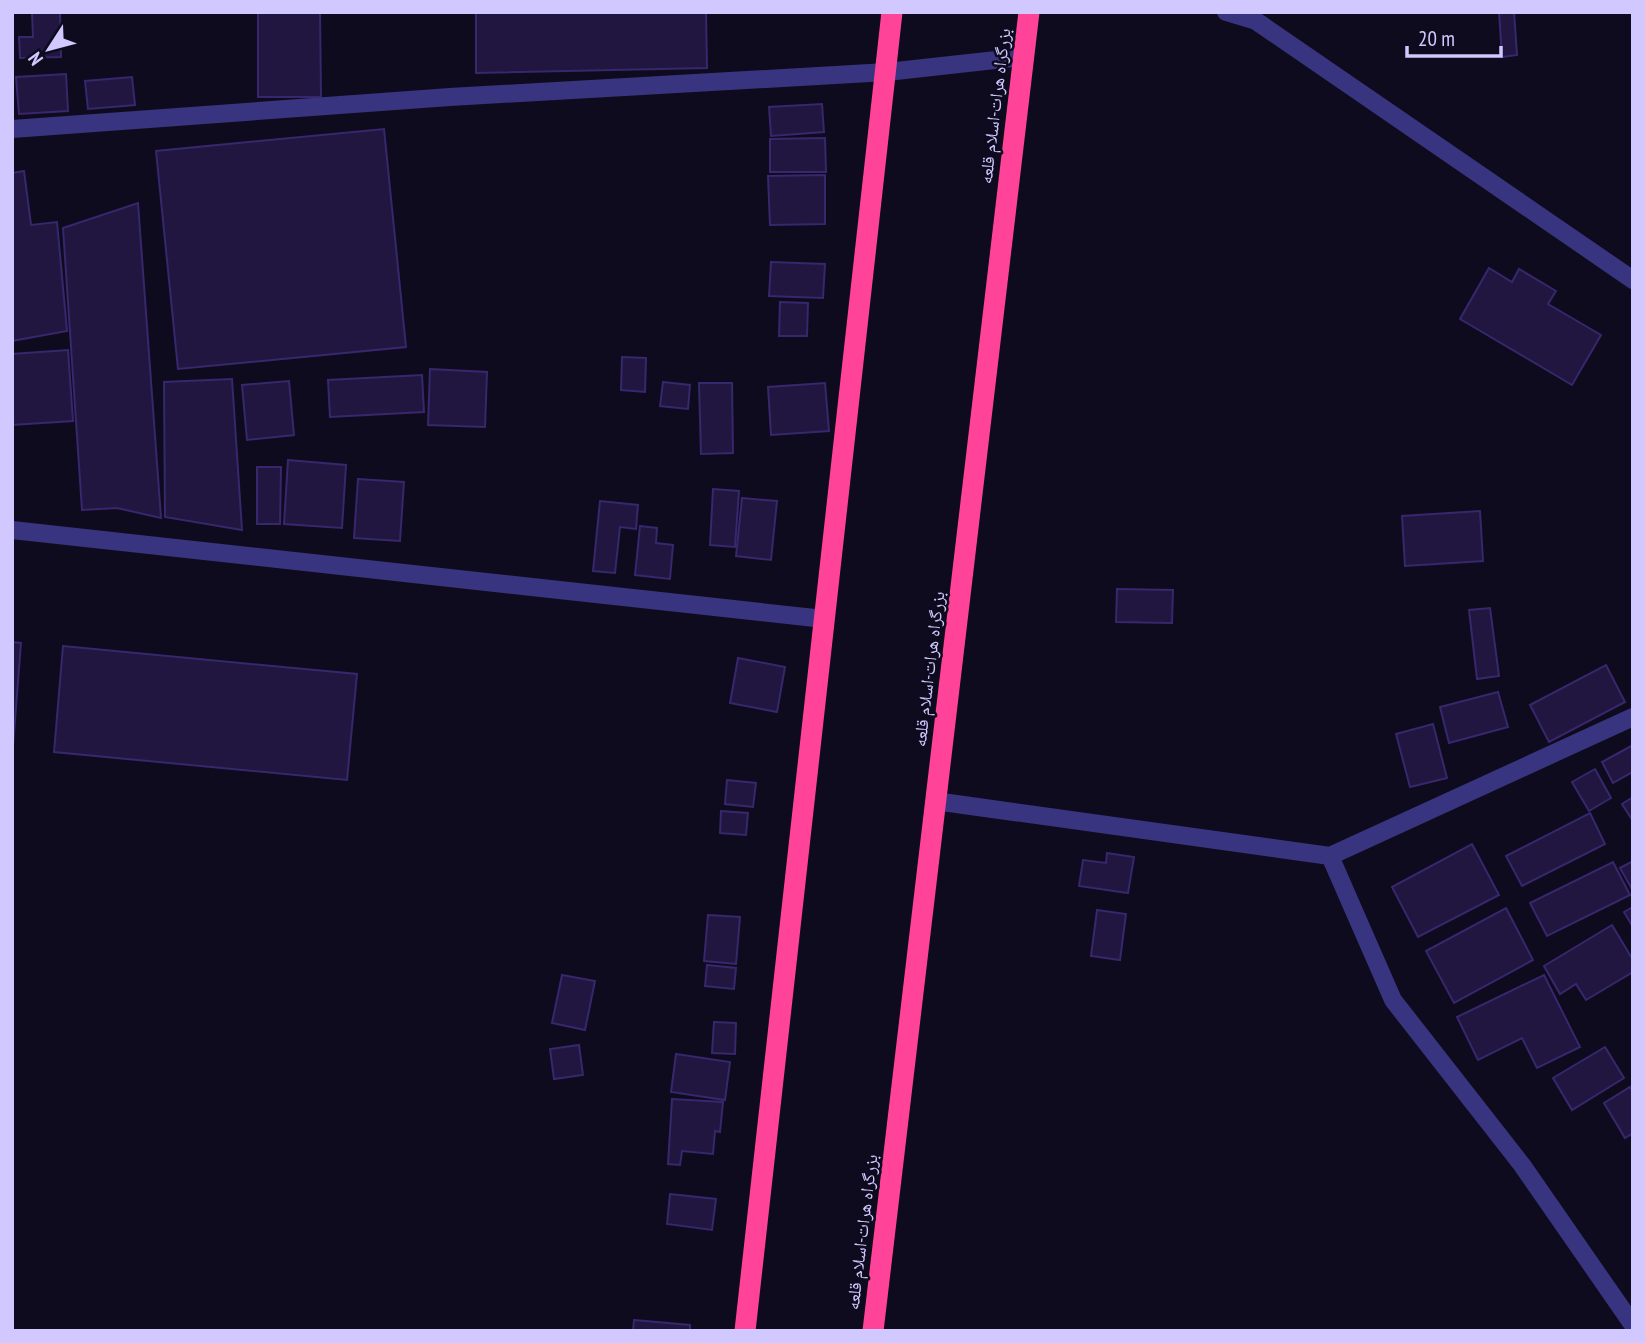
<svg xmlns="http://www.w3.org/2000/svg" width="1645" height="1343" font-family="'PT Sans Narrow','Noto Naskh Arabic',sans-serif">
  <rect width="100%" height="100%" fill="#0f0b1e"/>
  <g fill="#201640" stroke="#37276d" stroke-width="2">
    <polygon points="32,12 60,12 61,57 20,58 19,37 33,37"/>
    <polygon points="258,12 320,12 321,97 258,97"/>
    <polygon points="476,12 706,12 707,68 476,73"/>
    <polygon points="1499,12 1514,12 1517,55 1502,57"/>
    <polygon points="66,74 68,111 19,114 16,77"/>
    <polygon points="132,77 135,105 88,109 85,81"/>
    <polygon points="822,104 824,132 771,136 769,107"/>
    <polygon points="384,129 406,347 178,369 156,151"/>
    <polygon points="825,138 826,172 770,172 770,139"/>
    <polygon points="24,171 31,225 57,222 67,331 12,341 12,173"/>
    <polygon points="825,175 825,224 770,225 768,176"/>
    <polygon points="138,203 161,518 117,508 82,510 63,228"/>
    <polygon points="771,262 825,264 823,298 769,296"/>
    <polygon points="1489,268 1512,282 1519,269 1556,291 1548,304 1601,335 1572,385 1460,319"/>
    <polygon points="780,302 808,303 807,336 779,336"/>
    <polygon points="68,350 73,421 12,425 12,354"/>
    <polygon points="622,357 646,358 645,392 621,390"/>
    <polygon points="430,369 487,372 485,427 428,425"/>
    <polygon points="422,375 424,412 330,417 328,380"/>
    <polygon points="232,379 242,530 165,517 164,382"/>
    <polygon points="289,381 294,435 247,440 242,385"/>
    <polygon points="663,382 690,385 688,409 660,406"/>
    <polygon points="699,383 732,383 733,453 701,454"/>
    <polygon points="825,383 829,431 771,435 768,387"/>
    <polygon points="288,460 346,465 342,528 284,524"/>
    <polygon points="257,467 281,467 280,524 257,524"/>
    <polygon points="358,479 404,482 400,541 354,538"/>
    <polygon points="713,489 739,491 735,547 710,545"/>
    <polygon points="742,498 777,501 771,560 736,556"/>
    <polygon points="600,501 638,505 636,529 620,527 615,573 593,571"/>
    <polygon points="1480,511 1483,561 1405,566 1402,516"/>
    <polygon points="640,526 657,528 656,543 673,545 670,579 635,575"/>
    <polygon points="1117,589 1173,590 1172,623 1116,622"/>
    <polygon points="1490,608 1499,676 1477,679 1469,610"/>
    <polygon points="12,642 21,643 13,746 12,746"/>
    <polygon points="63,646 357,674 347,780 54,752"/>
    <polygon points="738,658 785,667 777,712 730,703"/>
    <polygon points="1606,665 1625,702 1549,742 1530,705"/>
    <polygon points="1498,692 1508,727 1449,743 1440,707"/>
    <polygon points="1433,724 1447,778 1410,787 1396,734"/>
    <polygon points="1633,745 1633,772 1613,783 1602,762"/>
    <polygon points="1595,769 1611,798 1589,811 1572,782"/>
    <polygon points="727,780 756,783 753,807 725,804"/>
    <polygon points="1633,797 1633,821 1622,804"/>
    <polygon points="721,811 748,813 746,835 720,833"/>
    <polygon points="1590,813 1605,844 1522,886 1506,856"/>
    <polygon points="1472,844 1499,895 1418,937 1392,887"/>
    <polygon points="1107,853 1134,857 1128,893 1079,886 1083,860 1106,863"/>
    <polygon points="1633,861 1633,891 1620,868"/>
    <polygon points="1613,862 1630,895 1547,936 1530,903"/>
    <polygon points="1633,907 1633,927 1624,912"/>
    <polygon points="1506,908 1533,960 1454,1003 1426,951"/>
    <polygon points="1097,910 1126,914 1120,960 1091,956"/>
    <polygon points="708,915 740,917 736,964 704,961"/>
    <polygon points="1612,925 1633,960 1633,972 1586,1000 1576,984 1560,994 1544,966"/>
    <polygon points="707,965 736,968 734,989 705,986"/>
    <polygon points="562,975 595,981 585,1030 552,1023"/>
    <polygon points="1544,975 1580,1047 1537,1068 1522,1038 1478,1060 1457,1017"/>
    <polygon points="714,1022 736,1023 735,1054 712,1053"/>
    <polygon points="579,1045 583,1075 554,1079 550,1049"/>
    <polygon points="1605,1047 1624,1078 1572,1110 1553,1078"/>
    <polygon points="676,1054 730,1062 725,1100 671,1092"/>
    <polygon points="1630,1087 1633,1092 1633,1133 1625,1138 1604,1103"/>
    <polygon points="672,1099 723,1102 720,1132 715,1131 713,1154 682,1151 680,1165 668,1164"/>
    <polygon points="670,1194 716,1199 712,1230 667,1224"/>
    <polygon points="634,1320 690,1325 690,1331 633,1331"/>
  </g>
  <g fill="none" stroke-linecap="round" stroke-linejoin="round">
    <g stroke="#39347f" stroke-width="18">
      <polyline points="1226,12 1256,21 1633,280"/>
      <polyline points="12,129 450,97 887,72 1023,57"/>
      <polyline points="12,530 824,619"/>
      <polyline points="935,801 1330,856 1633,717"/>
      <polyline points="1330,856 1393,1000 1522,1165 1633,1325"/>
    </g>
    <g stroke="#ff4398" stroke-width="21">
      <polyline points="745,1331 892,12"/>
      <polyline points="873,1331 1029,12"/>
    </g>
  </g>
  <g text-anchor="middle" stroke-width="5" stroke-linejoin="round" paint-order="stroke">
    <g font-size="18" fill="#d0c8ff" stroke="#0f0b1e">
      <text transform="translate(995 106) rotate(-83)" y="6">بزرگراه هرات-اسلام قلعه</text>
      <text transform="translate(929 669) rotate(-83)" y="6">بزرگراه هرات-اسلام قلعه</text>
      <text transform="translate(862 1232) rotate(-83)" y="6">بزرگراه هرات-اسلام قلعه</text>
    </g>
  </g>
  <rect width="1645" height="1343" fill="none" stroke="#d0c8ff" stroke-width="28"/>
  <g transform="translate(49 49) rotate(234)" stroke="#0f0b1e" stroke-width="5" paint-order="stroke">
  <path d="M0-5L12 26L0 18L-12 26Z" fill="#d0c8ff"/>
  <text y="-10" font-size="19" font-weight="bold" text-anchor="middle" fill="#d0c8ff">N</text>
  </g>
  <path d="M1407 46v10h94v-10" fill="none" stroke="#d0c8ff" stroke-width="3.5"/>
  <text x="1418" y="46" font-size="21" fill="#d0c8ff" stroke="#0f0b1e" stroke-width="5" paint-order="stroke">20 m</text>
</svg>
